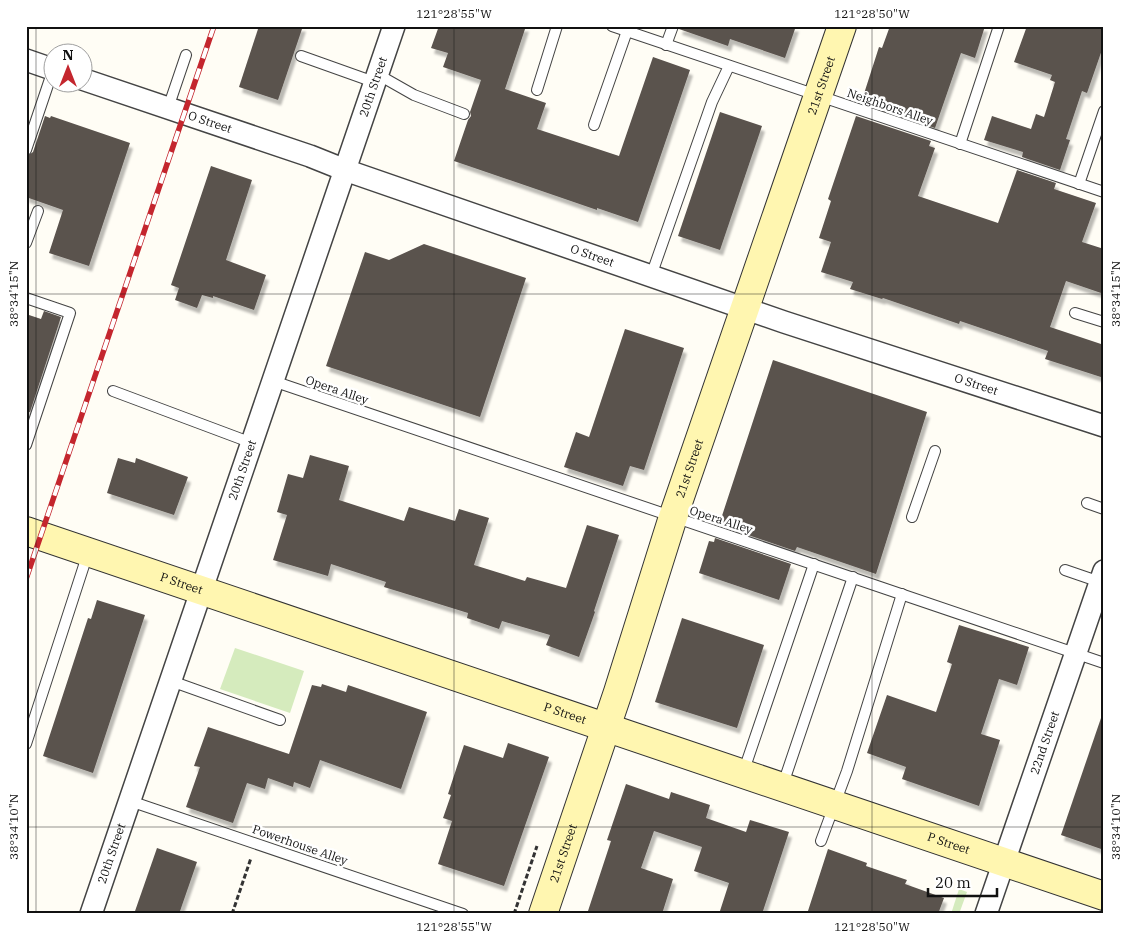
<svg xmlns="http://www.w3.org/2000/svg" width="1130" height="940" font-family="'IBM Plex Serif',serif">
  <defs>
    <filter id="shadow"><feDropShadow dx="3" dy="5.5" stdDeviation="1" flood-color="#0004"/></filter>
  </defs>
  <rect width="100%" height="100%" fill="#fffdf5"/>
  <g fill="#d5ebbd">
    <polygon points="235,648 304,671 290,713 220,689"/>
    <polygon points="959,889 967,892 959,914 951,914"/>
  </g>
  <g fill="#5a524d" filter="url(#shadow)">
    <polygon points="259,26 303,26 278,100 239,87"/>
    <polygon points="439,26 526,26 505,89 546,103 537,129 619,156 653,57 690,70 638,222 597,208 597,210 454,161 468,120 471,116 470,112 481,80 443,67 448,53 431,48"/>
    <polygon points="680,26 796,26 785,58 730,39 728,46 679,29"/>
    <polygon points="890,26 985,26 975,58 961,53 935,128 861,103 879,47 882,48"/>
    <polygon points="1027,26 1104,26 1104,44 1087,93 1082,91 1066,139 1070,140 1060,170 1022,157 1023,152 984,140 992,116 1031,129 1036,114 1044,117 1055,82 1050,80 1052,75 1014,62"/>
    <polygon points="720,112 762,126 720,250 678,236"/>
    <polygon points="45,116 50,118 51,116 130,143 89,266 49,253 63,210 26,197 26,157 33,152"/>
    <polygon points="856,116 931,141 929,146 935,148 918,196 998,223 1017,170 1056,183 1054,189 1096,203 1082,242 1104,249 1104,294 1066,281 1050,327 1104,345 1104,378 1045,359 1048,351 960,321 959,324 883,298 882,299 850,289 853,282 821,272 831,242 819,238 831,201 828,199"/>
    <polygon points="211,166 252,180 226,260 266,275 254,310 213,296 213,298 202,295 197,308 175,300 179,288 171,285"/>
    <polygon points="424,244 526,278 480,417 326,366 365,252 389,260"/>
    <polygon points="44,311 61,317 30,412 26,412 26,314 41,319"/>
    <polygon points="625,329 684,348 644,470 630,466 623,486 564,467 576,432 589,437"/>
    <polygon points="773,360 927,412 876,574 797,547 795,551 719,525"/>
    <polygon points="310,455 349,466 339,500 404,521 409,507 455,521 459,509 489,518 474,565 525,581 527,577 566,588 587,525 619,535 594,611 595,612 579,657 546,645 550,635 502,621 499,629 467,618 468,613 384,587 386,582 331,564 328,576 273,560 287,515 277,512 288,474 303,478"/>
    <polygon points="118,458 135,463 136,458 188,477 174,515 107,493"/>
    <polygon points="715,538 791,564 779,600 699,573 709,541 714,542"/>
    <polygon points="97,600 145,615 93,773 43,756 88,618 91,619"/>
    <polygon points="682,618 764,645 737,728 655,702"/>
    <polygon points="959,625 1029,647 1017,685 999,679 981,734 1000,740 979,806 902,779 906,767 867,753 887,695 936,712 952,664 947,662"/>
    <polygon points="322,684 346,692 348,685 427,712 401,789 320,760 310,788 294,782 293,787 268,778 265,789 247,783 233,823 186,807 200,767 194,766 208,727 289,754 312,685 321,687"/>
    <polygon points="1101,718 1104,719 1104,850 1061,835"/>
    <polygon points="508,743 549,757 504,886 438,864 452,821 443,818 451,795 448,794 464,745 503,758"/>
    <polygon points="626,784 669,799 671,792 710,805 706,818 746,832 750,820 789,832 762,914 719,914 729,883 694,871 702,847 654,831 641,868 673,879 662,914 587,914 611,841 607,840"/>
    <polygon points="157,848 197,862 179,914 134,914"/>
    <polygon points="828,849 867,863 866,866 907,880 905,884 944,898 938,914 807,914"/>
  </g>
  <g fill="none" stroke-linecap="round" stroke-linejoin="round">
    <defs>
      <g id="service">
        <polyline points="612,26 1104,192"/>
        <polyline points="666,45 673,26"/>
        <polyline points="301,56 374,82"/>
        <polyline points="377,74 414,95 464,114"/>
        <polyline points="537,90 557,26"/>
        <polyline points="168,108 186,55"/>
        <polyline points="594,125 627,31"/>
        <polyline points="960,144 999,26"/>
        <polyline points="26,150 52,73"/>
        <polyline points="1079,184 1104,111"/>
        <polyline points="26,243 38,211"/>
        <polyline points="651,276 712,102 729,66"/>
        <polyline points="26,298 70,313 26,445"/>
        <polyline points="1075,313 1104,322"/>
        <polyline points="273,381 1104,663"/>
        <polyline points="113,391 252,443"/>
        <polyline points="1087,503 1104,509"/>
        <polyline points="912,517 935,451"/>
        <polyline points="1065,570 1100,582"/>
        <polyline points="171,681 280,720"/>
        <polyline points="26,744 88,553"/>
        <polyline points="743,773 814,564"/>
        <polyline points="782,787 853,577"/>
        <polyline points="130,801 463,914"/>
        <polyline points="821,841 847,771 902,594"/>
      </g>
      <g id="minor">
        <polyline points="26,60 52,69"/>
        <path id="s1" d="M82 79 310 156 345 170 784 322 1104 426"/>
        <path id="s2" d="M91 914 394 26"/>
        <path id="s3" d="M986 914 1104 571"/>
      </g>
      <g id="secondary">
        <path id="s4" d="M26 531 1104 896"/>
        <path id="s5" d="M543 914 618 692 673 517 842 26"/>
      </g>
    </defs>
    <use href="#service" stroke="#444" stroke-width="12"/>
    <use href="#minor" stroke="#444" stroke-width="24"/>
    <use href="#secondary" stroke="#333" stroke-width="30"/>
    <g stroke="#333" stroke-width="3" stroke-dasharray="5 2.5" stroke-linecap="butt">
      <polyline points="232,914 251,858"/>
      <polyline points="514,914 537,846"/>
    </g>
    <use href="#service" stroke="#fff" stroke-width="10"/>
    <use href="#minor" stroke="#fff" stroke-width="21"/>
    <use href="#secondary" stroke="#fff6b0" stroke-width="28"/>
    <defs>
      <polyline id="rail" points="26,579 214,26"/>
    </defs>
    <use href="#rail" stroke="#c4262e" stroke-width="5.5"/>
    <use href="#rail" stroke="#fff" stroke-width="4" stroke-dasharray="11" stroke-linecap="butt"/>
  </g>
  <path fill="none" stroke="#111" stroke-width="1" stroke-opacity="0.45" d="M36 26V914M454 26V914M872 26V914M26 294H1104M26 827H1104"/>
  <g text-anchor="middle" stroke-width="5" stroke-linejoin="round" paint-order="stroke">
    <g font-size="12" fill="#111" stroke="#fff">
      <text dy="4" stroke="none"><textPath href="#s5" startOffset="874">21st Street</textPath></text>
      <text dy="4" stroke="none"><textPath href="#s2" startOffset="874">20th Street</textPath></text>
      <text transform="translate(890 107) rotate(19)" y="4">Neighbors Alley</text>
      <text dy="4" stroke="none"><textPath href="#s1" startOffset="135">O Street</textPath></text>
      <text dy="4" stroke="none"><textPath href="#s1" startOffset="540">O Street</textPath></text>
      <text dy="4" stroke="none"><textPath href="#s1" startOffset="945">O Street</textPath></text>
      <text transform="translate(337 390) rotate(19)" y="4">Opera Alley</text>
      <text dy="4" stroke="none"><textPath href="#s5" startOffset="469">21st Street</textPath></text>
      <text dy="4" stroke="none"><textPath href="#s2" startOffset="469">20th Street</textPath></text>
      <text transform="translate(721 520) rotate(18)" y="4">Opera Alley</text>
      <text dy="4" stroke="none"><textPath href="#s4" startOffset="164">P Street</textPath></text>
      <text dy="4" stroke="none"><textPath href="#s4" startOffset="569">P Street</textPath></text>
      <text dy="4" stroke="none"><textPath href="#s3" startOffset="181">22nd Street</textPath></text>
      <text dy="4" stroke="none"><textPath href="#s4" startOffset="974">P Street</textPath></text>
      <text transform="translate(300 845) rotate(19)" y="4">Powerhouse Alley</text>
      <text dy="4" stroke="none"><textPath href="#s2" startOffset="64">20th Street</textPath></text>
      <text dy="4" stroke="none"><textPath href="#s5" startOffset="64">21st Street</textPath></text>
    </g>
  </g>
  <rect width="1130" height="940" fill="none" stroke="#ffffff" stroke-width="55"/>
  <g transform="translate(68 68)"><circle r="24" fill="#ffffff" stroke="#a0a0a0"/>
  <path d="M0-4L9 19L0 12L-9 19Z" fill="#c4262e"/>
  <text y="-8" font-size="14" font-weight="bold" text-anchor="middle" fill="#111111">N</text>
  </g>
  <path d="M928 888v8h69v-8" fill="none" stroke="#111111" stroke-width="2.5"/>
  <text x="935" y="888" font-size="15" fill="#111111" stroke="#ffffff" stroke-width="4" paint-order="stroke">20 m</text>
  <rect x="28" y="28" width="1074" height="884" fill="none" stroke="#111" stroke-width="2"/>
  <g font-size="12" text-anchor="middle" fill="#111">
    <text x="454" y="18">121°28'55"W</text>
    <text x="872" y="18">121°28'50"W</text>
    <text transform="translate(14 294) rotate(-90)" y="4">38°34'15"N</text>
    <text transform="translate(1116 294) rotate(-90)" y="4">38°34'15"N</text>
    <text transform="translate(14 827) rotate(-90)" y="4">38°34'10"N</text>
    <text transform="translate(1116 827) rotate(-90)" y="4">38°34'10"N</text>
    <text x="454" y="931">121°28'55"W</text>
    <text x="872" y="931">121°28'50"W</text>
  </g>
</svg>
